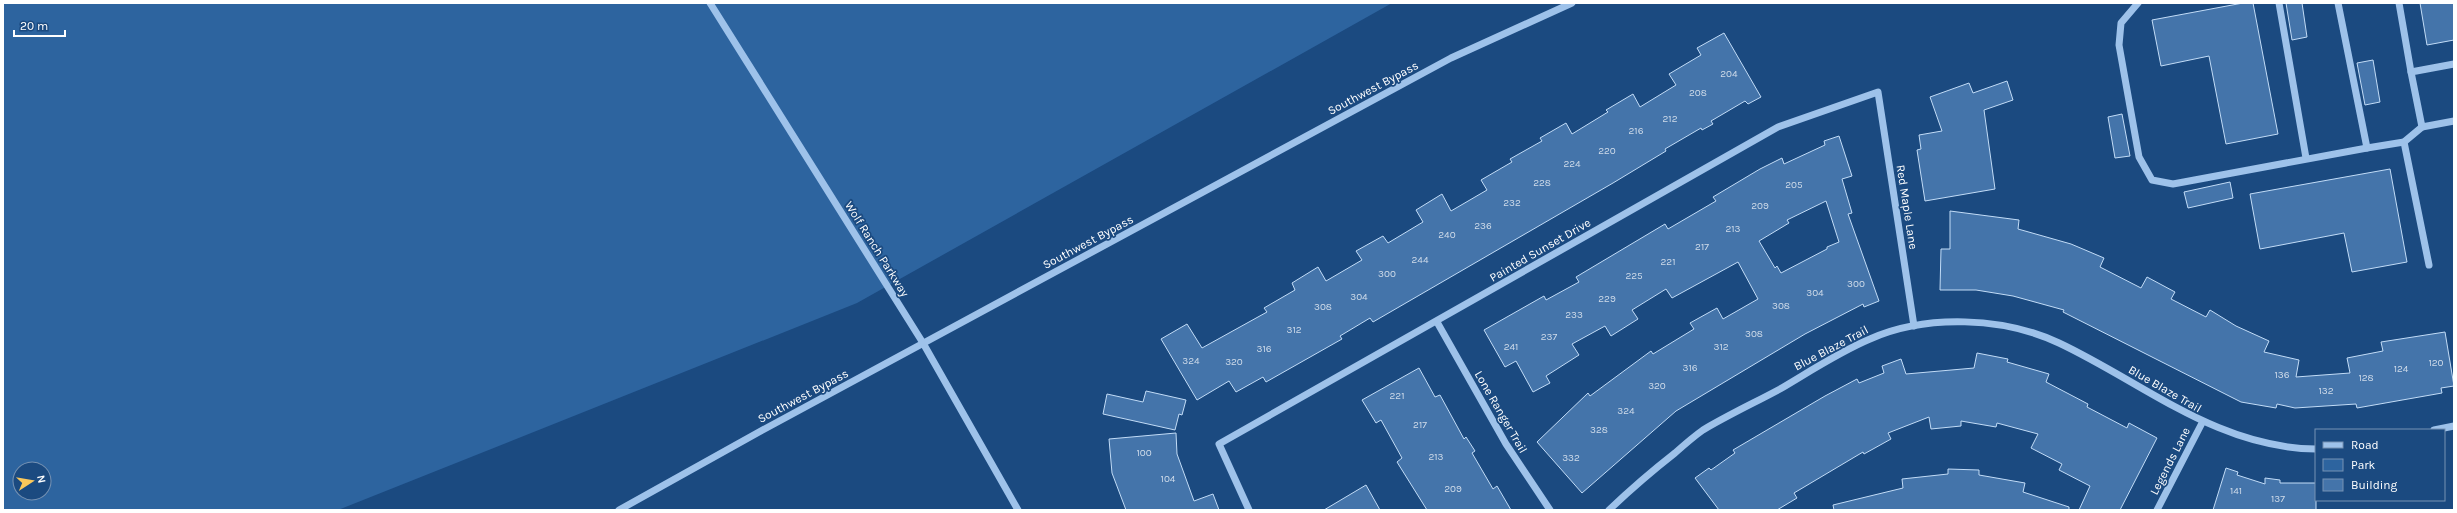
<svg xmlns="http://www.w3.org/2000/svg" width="2457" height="513" font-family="Karla,sans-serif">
  <rect width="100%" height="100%" fill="#1b4a80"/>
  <path fill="#2d649f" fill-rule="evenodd" d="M3 3H1392L857 303 338 510H3ZM20 469H44V493H20Z"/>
  <g fill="#4474aa" stroke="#c2dcf7" fill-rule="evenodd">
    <polygon points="2243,3 2253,3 2278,134 2226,144 2209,56 2161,66 2152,20"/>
    <polygon points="2286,3 2302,3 2307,37 2292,40"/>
    <polygon points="2420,3 2454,3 2454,40 2427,45"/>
    <polygon points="1724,33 1761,97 1748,104 1745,101 1711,121 1713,124 1702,130 1701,128 1665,149 1666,151 1613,183 1373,322 1370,318 1340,336 1342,339 1266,382 1263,377 1236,392 1229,381 1197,400 1161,339 1187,324 1202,348 1267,312 1264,308 1295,290 1292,283 1318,267 1326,281 1362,260 1356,251 1383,236 1388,243 1423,222 1416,210 1442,194 1451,211 1487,190 1481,180 1512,162 1510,159 1542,141 1540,138 1566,123 1572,134 1608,112 1606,110 1633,94 1640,107 1676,85 1669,74 1701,55 1697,48"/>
    <polygon points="2373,60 2380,102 2365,105 2357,63"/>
    <polygon points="2007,81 2013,100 1984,110 1995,189 1925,201 1917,150 1921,149 1919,135 1942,131 1930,97 1969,83 1973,93"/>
    <polygon points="2122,114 2130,156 2115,158 2108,117"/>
    <path d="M1839 136 1852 176 1842 179 1852 213 1848 214 1879 301 1864 307 1863 304 1805 334 1676 411 1582 493 1537 442 1588 393 1590 396 1651 351 1653 354 1694 329 1690 323 1717 308 1723 319 1758 299 1738 262 1672 298 1666 289 1632 310 1638 319 1611 336 1605 326 1572 344 1579 355 1546 376 1550 383 1533 392 1516 361 1505 367 1484 330 1544 296 1546 300 1579 282 1576 277 1665 224 1668 229 1716 201 1713 197 1760 169 1782 158 1784 164 1825 145 1824 141ZM1826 201 1839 242 1827 247V249L1781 273 1777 266 1775 268 1759 241 1789 223 1787 220Z"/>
    <polygon points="2390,169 2407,262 2352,272 2344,233 2260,249 2250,194"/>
    <polygon points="2230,182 2233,198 2188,208 2184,192"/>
    <polygon points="1950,211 2019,220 2018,229 2071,244 2104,258 2100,267 2141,288 2147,277 2175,292 2171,299 2206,317 2210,310 2236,326 2269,341 2264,352 2299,360 2296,377 2350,373 2347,358 2383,351 2381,342 2445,332 2454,386 2441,388 2442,393 2357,408 2356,404 2295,408 2277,404 2276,408 2241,402 2063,312 2064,310 2013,296 1976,290 1940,290 1941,249 1950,249"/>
    <polygon points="1977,353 2008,359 2007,362 2049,374 2046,382 2088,404 2087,407 2127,428 2129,423 2157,438 2120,510 2079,510 2090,486 2059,470 2062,464 2031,448 2038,434 1997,423 1996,427 1961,421 1961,426 1931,429 1929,417 1888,433 1891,439 1864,454 1863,452 1794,493 1797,498 1777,510 1719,510 1695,478 1709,468 1711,470 1735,453 1733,450 1825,396 1857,379 1859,383 1884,373 1882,366 1901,359 1906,374 1974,368"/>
    <polygon points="1419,368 1435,397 1440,395 1464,439 1466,437 1475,451 1472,453 1493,489 1497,486 1511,510 1427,510 1397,462 1402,458 1381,420 1376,423 1362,400"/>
    <polygon points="1146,391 1186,400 1182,415 1179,414 1175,430 1103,414 1107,394 1143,402"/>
    <polygon points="1176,433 1177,454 1194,501 1213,494 1219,510 1126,510 1112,473 1109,439"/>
    <polygon points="2226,468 2238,472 2237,475 2265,484 2265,478 2280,480 2280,483 2316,483 2316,510 2213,510"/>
    <polygon points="1948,469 1979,470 1979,475 2025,483 2023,492 2069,507 2069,510 1834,510 1833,505 1903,488 1902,479 1948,474"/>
    <polygon points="1366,485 1380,510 1324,510"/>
  </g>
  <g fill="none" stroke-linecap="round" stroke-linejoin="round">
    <g stroke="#9ec2ea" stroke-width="7">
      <polyline points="710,3 923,343 1018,510"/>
      <polyline points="2138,3 2121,23 2119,45 2139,157 2152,180 2173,184 2367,148"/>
      <polyline points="2279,3 2306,158"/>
      <polyline points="2338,3 2367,148 2404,142 2422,127"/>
      <polyline points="2399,3 2411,72"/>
      <polyline points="2454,64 2411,72 2422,127 2454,121"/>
      <polyline points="2404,142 2429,265"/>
      <polyline points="1437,322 1506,444 1550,510"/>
      <polyline points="2434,430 2454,426"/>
      <polyline points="619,510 759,432 1451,58 1572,3"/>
      <polyline points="1249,510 1219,444 1778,127 1878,92 1914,326"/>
      <path d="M1609 510C1630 490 1652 471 1675 453 1684 445 1693 437 1703 430 1728 415 1754 403 1780 389 1809 372 1839 352 1870 339 1926 314 2004 317 2059 343 2144 383 2217 448 2316 449"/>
      <polyline points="2157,510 2202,423"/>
    </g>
  </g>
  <g text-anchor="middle" stroke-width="3.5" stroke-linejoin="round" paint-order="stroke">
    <g font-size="10" fill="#d0dcea">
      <text x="1729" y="77">204</text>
      <text x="1698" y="96">208</text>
      <text x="1670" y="122">212</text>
      <text x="1636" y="134">216</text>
      <text x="1607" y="154">220</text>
      <text x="1572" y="167">224</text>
      <text x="1542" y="186">228</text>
      <text x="1794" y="188">205</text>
      <text x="1512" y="206">232</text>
      <text x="1760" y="209">209</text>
      <text x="1483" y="229">236</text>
      <text x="1733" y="232">213</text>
      <text x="1447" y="238">240</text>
      <text x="1702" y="250">217</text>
      <text x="1420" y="263">244</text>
      <text x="1668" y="265">221</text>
      <text x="1387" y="277">300</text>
      <text x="1634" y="279">225</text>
      <text x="1856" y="287">300</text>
      <text x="1815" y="296">304</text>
      <text x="1359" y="300">304</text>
      <text x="1607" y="302">229</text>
      <text x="1781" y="309">308</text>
      <text x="1323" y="310">308</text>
      <text x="1574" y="318">233</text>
      <text x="1294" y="333">312</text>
      <text x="1754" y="337">308</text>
      <text x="1549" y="340">237</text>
      <text x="1511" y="350">241</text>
      <text x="1721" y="350">312</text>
      <text x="1264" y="352">316</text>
      <text x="1191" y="364">324</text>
      <text x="1234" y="365">320</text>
      <text x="2436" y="366">120</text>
      <text x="1690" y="371">316</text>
      <text x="2401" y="372">124</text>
      <text x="2282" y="378">136</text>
      <text x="2366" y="381">128</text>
      <text x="1657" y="389">320</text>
      <text x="2326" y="394">132</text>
      <text x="1397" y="399">221</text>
      <text x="1626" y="414">324</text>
      <text x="1420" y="428">217</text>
      <text x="1599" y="433">328</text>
      <text x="1144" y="456">100</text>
      <text x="1436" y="460">213</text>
      <text x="1571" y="461">332</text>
      <text x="1168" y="482">104</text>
      <text x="1453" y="492">209</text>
      <text x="2236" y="494">141</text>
      <text x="2278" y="502">137</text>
    </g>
    <g font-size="12" fill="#fff" stroke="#1b4a80">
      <text transform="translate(1373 88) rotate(-28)" y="4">Southwest Bypass</text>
      <text transform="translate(1907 207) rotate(81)" y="4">Red Maple Lane</text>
      <text transform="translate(1088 242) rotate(-28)" y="4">Southwest Bypass</text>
      <text transform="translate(877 249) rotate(58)" y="4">Wolf Ranch Parkway</text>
      <text transform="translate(1540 250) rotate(-30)" y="4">Painted Sunset Drive</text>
      <text transform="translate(1831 348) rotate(-28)" y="4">Blue Blaze Trail</text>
      <text transform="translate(2165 389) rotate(30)" y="4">Blue Blaze Trail</text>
      <text transform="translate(803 396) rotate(-28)" y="4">Southwest Bypass</text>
      <text transform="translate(1501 412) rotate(60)" y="4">Lone Ranger Trail</text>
      <text transform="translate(2170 461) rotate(-63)" y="4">Legends Lane</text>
    </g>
  </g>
  <rect width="2457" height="513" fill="none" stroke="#ffffff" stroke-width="8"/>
  <rect x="2315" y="429" width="130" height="72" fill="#1b4a80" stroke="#7692b3"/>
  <rect x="2323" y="442" width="20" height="6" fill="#9ec2ea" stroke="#7692b3"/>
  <text x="2351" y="449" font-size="12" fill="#ffffff">Road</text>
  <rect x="2323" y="459" width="20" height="12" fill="#2d649f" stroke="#7692b3"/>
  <text x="2351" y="469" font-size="12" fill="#ffffff">Park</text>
  <rect x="2323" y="479" width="20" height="12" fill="#4474aa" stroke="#7692b3"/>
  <text x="2351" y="489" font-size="12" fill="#ffffff">Building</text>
  <g transform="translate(32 481) rotate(78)"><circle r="19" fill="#1b4a80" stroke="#7692b3"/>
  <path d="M0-3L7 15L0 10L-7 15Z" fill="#fbc85a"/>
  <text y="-6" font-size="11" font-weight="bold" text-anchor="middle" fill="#ffffff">N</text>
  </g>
  <path d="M14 30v6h51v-6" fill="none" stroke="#ffffff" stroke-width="2"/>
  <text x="20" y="30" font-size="12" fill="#ffffff" stroke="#1b4a80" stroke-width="3" paint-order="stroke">20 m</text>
</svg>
